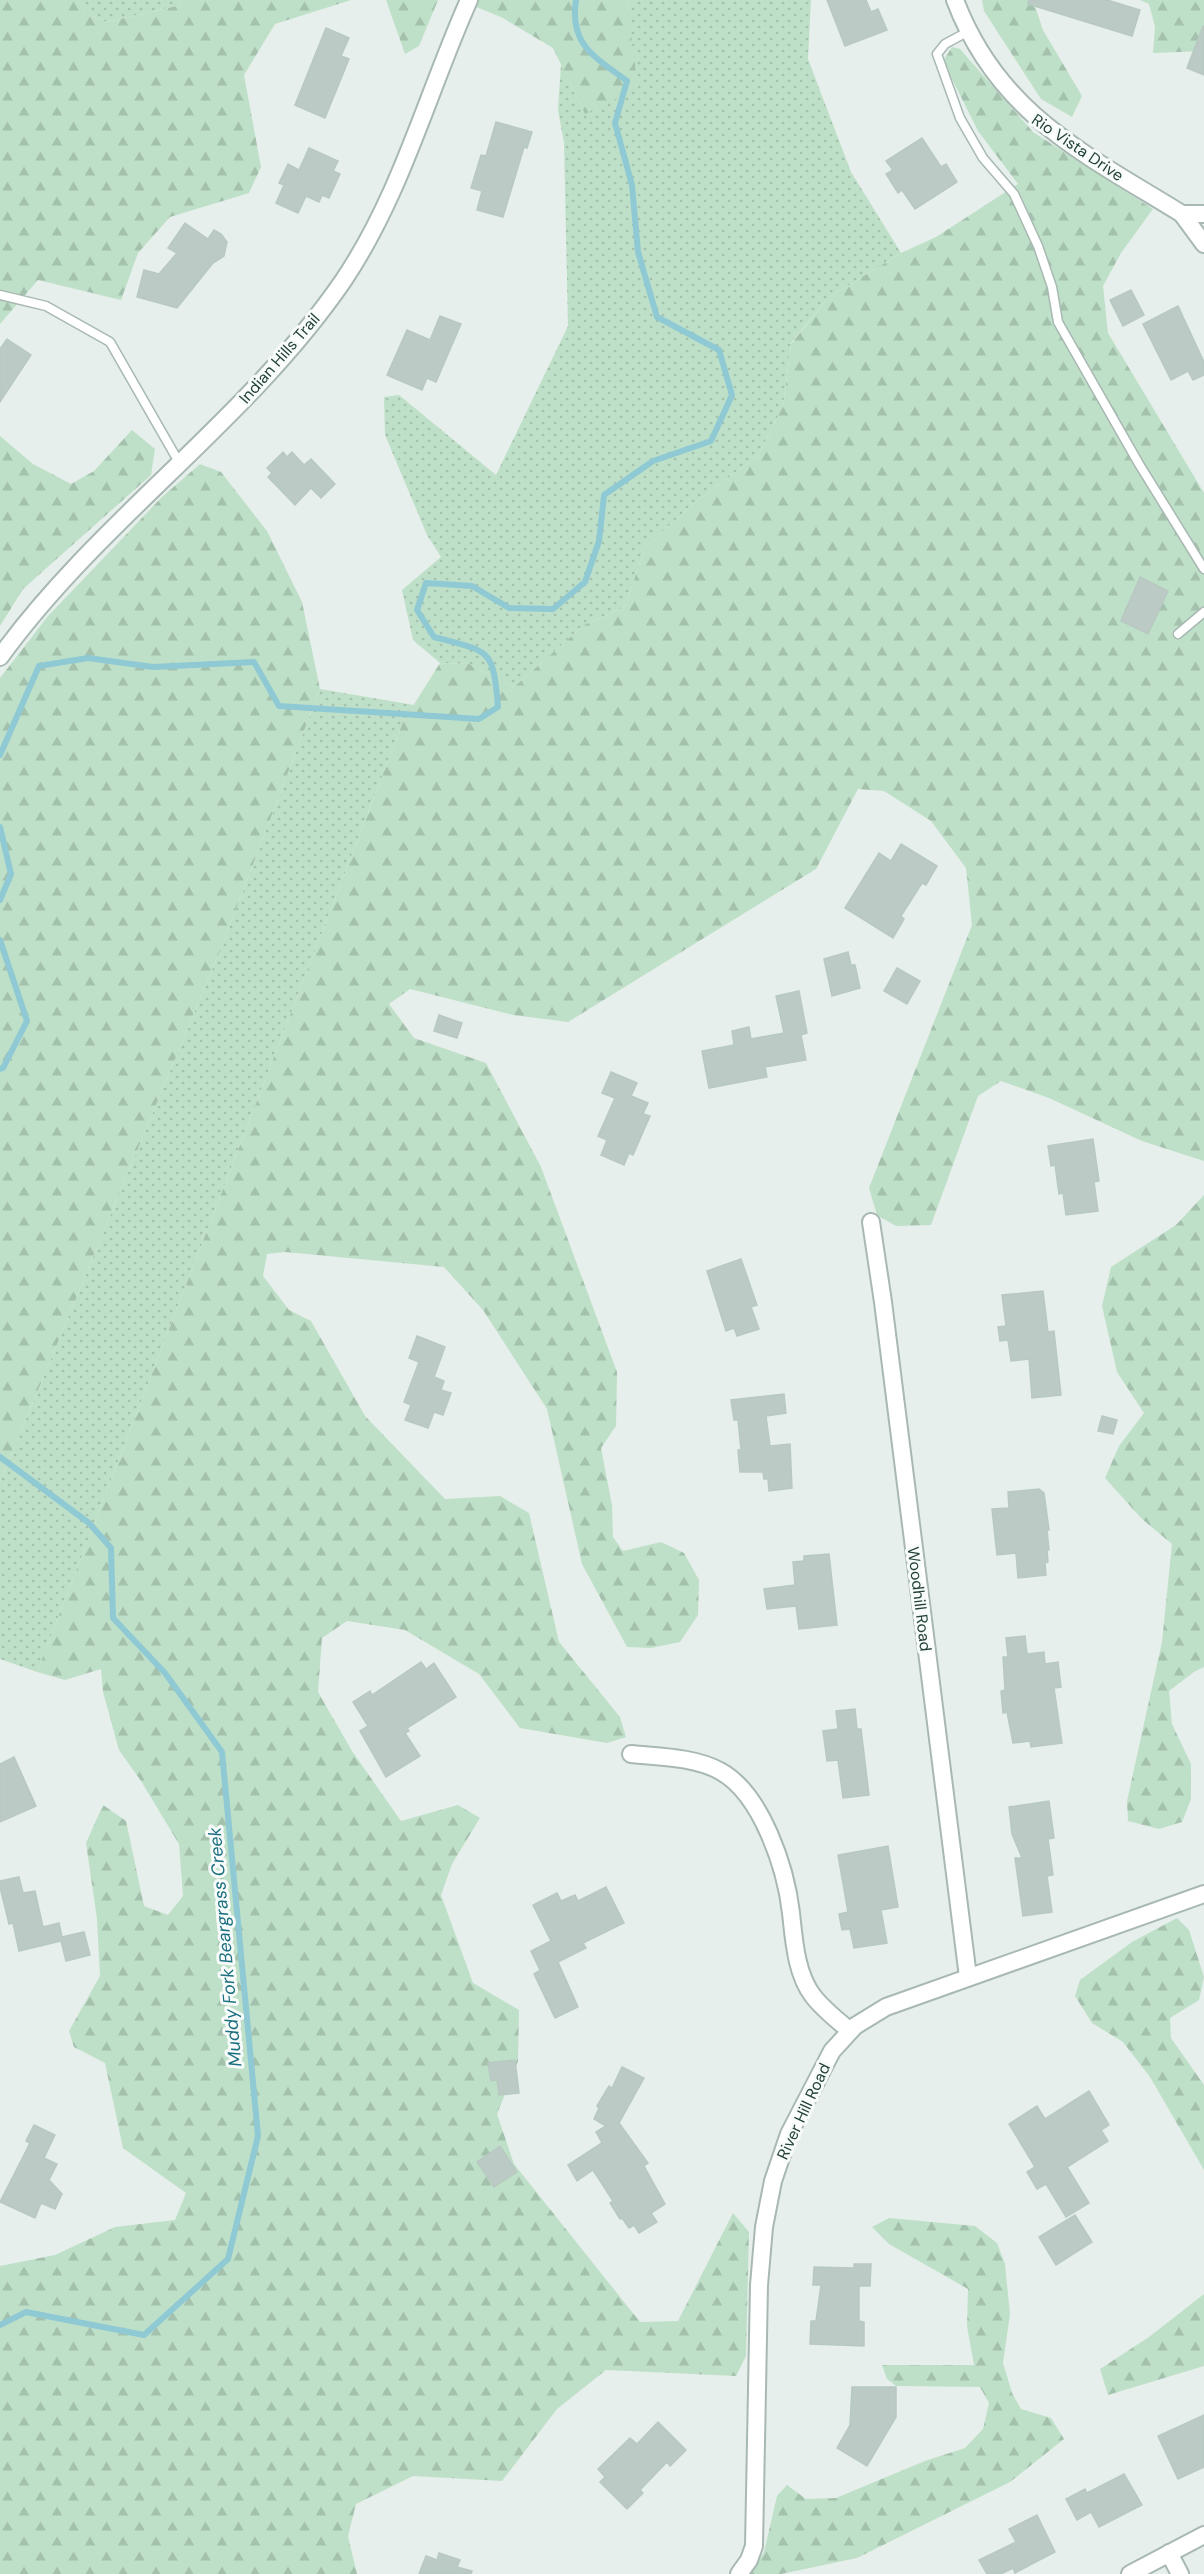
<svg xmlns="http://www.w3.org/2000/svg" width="1204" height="2574" font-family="'DM Sans',sans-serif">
  <defs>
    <pattern id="grass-dots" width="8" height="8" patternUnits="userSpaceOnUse" patternTransform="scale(1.5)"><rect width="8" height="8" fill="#bfe0c8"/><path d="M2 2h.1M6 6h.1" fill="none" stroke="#a4c1ad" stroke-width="1.8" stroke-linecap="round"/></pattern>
    <pattern id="forest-firs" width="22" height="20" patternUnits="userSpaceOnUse" patternTransform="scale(1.5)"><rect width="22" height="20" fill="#bfe0c8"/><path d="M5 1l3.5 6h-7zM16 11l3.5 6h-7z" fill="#a4c1ad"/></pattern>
  </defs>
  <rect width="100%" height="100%" fill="#e6efeb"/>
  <g fill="url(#grass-dots)">
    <polygon points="77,0 182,0 181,5 107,22 86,14"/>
    <polygon points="629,0 811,0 808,59 851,172 901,253 828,298 791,343 783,406 758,456 698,500 645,547 625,607 584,625 514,687 469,664 440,663 413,640 402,590 441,557 427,535 385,435 384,397 399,395 496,475 568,326 564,143 558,110 561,64 585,114 628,12"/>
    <polygon points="320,689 414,705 403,722 37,1672 0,1659 0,1482 221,948"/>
  </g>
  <g fill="url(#forest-firs)">
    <polygon points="0,0 77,0 86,14 107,22 181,5 182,0 351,0 275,24 244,75 261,167 249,193 170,217 138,253 121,300 38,280 0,324"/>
    <polygon points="386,0 438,0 419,46 405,54"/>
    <polygon points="459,0 629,0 628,12 638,88 585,114 553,48 501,17"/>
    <polygon points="982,0 1033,0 1043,30 1082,96 1072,117 1041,99 984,11"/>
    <polygon points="1140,0 1204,0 1204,51 1153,53 1155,27 1149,4"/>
    <polygon points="952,47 960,49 1033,132 1153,209 1121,253 1103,286 1108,333 1204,493 1204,1161 1142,1141 1049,1098 1001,1081 978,1096 931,1225 896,1226 877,1215 869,1188 972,925 966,868 931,821 884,791 858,789 816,869 568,1022 513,1015 410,989 389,1004 414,1038 486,1063 541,1167 617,1372 616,1426 601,1448 612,1505 613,1537 623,1551 661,1542 684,1553 699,1580 698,1615 680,1642 651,1648 627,1647 582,1564 547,1409 483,1310 444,1267 285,1252 267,1254 263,1276 289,1310 311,1321 365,1416 445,1499 500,1496 529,1513 559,1642 620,1717 626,1737 607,1743 520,1728 479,1674 405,1630 347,1621 322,1638 318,1692 352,1751 401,1821 458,1805 480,1818 452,1864 441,1895 473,1983 519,2010 518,2061 497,2114 514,2164 640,2322 678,2321 733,2213 749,2232 746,2356 736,2376 606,2370 557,2409 502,2481 413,2476 356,2504 348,2536 357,2574 0,2574 0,2266 55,2255 115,2227 175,2220 186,2193 123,2148 105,2063 74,2047 69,2031 100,1976 97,1919 86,1843 103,1805 126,1821 144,1906 168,1915 183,1896 179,1844 141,1781 119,1750 103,1692 101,1669 65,1680 37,1672 403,722 440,663 469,664 514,687 584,625 625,607 645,547 698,500 758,456 783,406 791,344 828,298 901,253 936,237 1018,184 978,131 943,61"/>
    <polygon points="132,430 155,449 151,475 23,589 0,626 0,436 33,464 71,484 94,471"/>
    <polygon points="200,464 221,472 267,531 302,602 320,689 221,948 0,1482 0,678 48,616 162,497"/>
    <polygon points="1204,1195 1204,1667 1194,1672 1169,1691 1172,1724 1191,1764 1191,1799 1182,1822 1159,1829 1128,1821 1127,1801 1162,1642 1172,1544 1142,1519 1105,1478 1119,1446 1144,1413 1117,1372 1102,1306 1111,1267 1176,1225"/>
    <polygon points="1177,1918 1189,1930 1204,1977 1199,2000 1170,2018 1171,2038 1204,2085 1204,2170 1150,2077 1123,2042 1092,2023 1075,1996 1080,1980 1132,1942"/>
    <polygon points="889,2218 975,2226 997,2243 1005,2264 1010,2314 1003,2363 1012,2393 1021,2409 1051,2418 1064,2439 1010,2482 857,2558 781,2574 750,2574 764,2552 777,2496 787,2485 806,2499 836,2498 925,2461 965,2448 983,2429 989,2403 980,2387 896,2386 887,2379 882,2365 974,2365 967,2326 968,2289 889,2244 872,2227"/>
    <polygon points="1204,2294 1204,2366 1108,2395 1100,2369 1149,2337"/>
  </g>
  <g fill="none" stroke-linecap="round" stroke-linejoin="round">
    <g stroke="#8ec9d4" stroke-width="6">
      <path d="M0 755 39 666 88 658 153 667 254 662 279 706 479 719 498 707C493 647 490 652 434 637L417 610 426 583 472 586 509 608 553 609 585 582 599 541 604 495 653 461 711 441 732 395 719 350 657 317 638 252 632 185 615 123 627 81C595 57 569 45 576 0"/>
      <polyline points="0,827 11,874 0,900"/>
      <polyline points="0,940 27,1021 3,1068 0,1069"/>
      <polyline points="0,1457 89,1523 111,1548 113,1618 165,1673 222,1752 258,2136 228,2259 144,2335 26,2312 0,2325"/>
    </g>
  </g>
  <g fill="#bbcac4" stroke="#b8c9c2" stroke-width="1.5">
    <polygon points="827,0 866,0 871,12 878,9 887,30 845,46"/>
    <polygon points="1029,0 1107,0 1140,10 1132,36 1028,4"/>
    <polygon points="1203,26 1204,26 1204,75 1187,68"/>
    <polygon points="326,28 349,38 341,56 349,59 325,118 295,105"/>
    <polygon points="496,122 532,132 527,148 524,147 503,217 477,210 482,191 471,188 481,155 486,156"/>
    <polygon points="922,138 941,167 946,164 957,182 915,209 902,190 898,193 886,174 893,170 886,161"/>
    <polygon points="309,148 338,161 333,171 340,174 329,198 322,195 319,202 306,196 298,213 276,203 284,185 279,183 288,164 299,170"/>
    <polygon points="185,223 208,239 214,230 221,234 227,242 224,256 213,263 177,308 137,297 144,270 159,274 177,253 168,248"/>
    <polygon points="1131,290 1144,315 1123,326 1110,300"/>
    <polygon points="1178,306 1204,362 1204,375 1193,380 1188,371 1171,380 1143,324"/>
    <polygon points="440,316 461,324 436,382 427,378 422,390 387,375 407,330 430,340"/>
    <polygon points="7,339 31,355 0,402 0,349"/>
    <polygon points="283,452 287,457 292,452 304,465 311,459 335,484 321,498 311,488 295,505 268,477 272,473 267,468"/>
    <polygon points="1140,577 1168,591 1148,634 1121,621"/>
    <polygon points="901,844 937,866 926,885 922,883 901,916 904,919 893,938 845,908 879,853 891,861"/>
    <polygon points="848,952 851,965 855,965 860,988 832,996 824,959"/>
    <polygon points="897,968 920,981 907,1004 884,991"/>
    <polygon points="799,991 807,1033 801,1035 806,1060 765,1067 767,1077 709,1088 702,1051 734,1045 732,1031 749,1027 751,1039 784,1033 776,996"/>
    <polygon points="439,1015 462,1023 457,1038 434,1031"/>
    <polygon points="611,1072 637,1083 631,1096 648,1103 643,1114 650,1116 633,1155 629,1153 624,1165 601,1155 607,1140 598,1136 615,1098 602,1093"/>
    <polygon points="1093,1139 1099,1181 1094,1182 1098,1211 1066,1215 1063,1193 1059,1194 1055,1165 1051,1166 1048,1146"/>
    <polygon points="741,1259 757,1305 751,1307 759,1329 737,1336 734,1328 726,1331 707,1271"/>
    <polygon points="1043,1291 1048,1332 1054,1331 1061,1395 1032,1398 1029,1359 1011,1361 1008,1340 1000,1341 998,1327 1006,1326 1002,1295"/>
    <polygon points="417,1336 445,1347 434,1377 444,1381 441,1390 451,1393 443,1415 434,1412 428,1428 405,1420 411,1405 404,1402 419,1362 409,1358"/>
    <polygon points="784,1394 786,1413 766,1416 770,1446 790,1444 792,1488 769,1491 768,1479 764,1479 763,1472 740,1472 738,1450 741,1450 738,1420 734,1420 731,1400"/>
    <polygon points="1102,1416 1117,1420 1113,1434 1098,1431"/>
    <polygon points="1039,1489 1044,1493 1049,1530 1047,1530 1049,1550 1047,1550 1048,1562 1045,1563 1046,1575 1018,1578 1016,1553 997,1555 992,1509 1009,1508 1008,1492"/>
    <polygon points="829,1554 837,1625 799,1629 796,1606 767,1609 764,1589 795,1585 793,1562 804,1561 804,1556"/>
    <polygon points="1025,1636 1027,1654 1044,1652 1045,1664 1058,1662 1061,1687 1054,1688 1062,1743 1031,1747 1030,1741 1013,1743 1007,1712 1003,1713 1001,1691 1005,1690 1003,1657 1008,1657 1006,1638"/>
    <polygon points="421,1662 426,1669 434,1663 456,1697 407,1728 409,1731 405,1733 420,1756 386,1777 360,1731 368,1726 353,1702 370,1691 372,1695"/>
    <polygon points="855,1709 857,1729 861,1729 869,1795 843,1798 838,1760 827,1761 823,1731 838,1729 836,1711"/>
    <polygon points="14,1757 36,1806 0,1822 0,1764"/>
    <polygon points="1049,1801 1054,1838 1048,1839 1053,1875 1047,1876 1052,1912 1023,1916 1015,1858 1022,1858 1012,1834 1009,1807"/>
    <polygon points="888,1846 898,1907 881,1910 887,1943 854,1948 850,1929 842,1930 839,1914 848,1912 838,1855"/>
    <polygon points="19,1877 23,1893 35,1891 43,1927 59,1923 62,1937 84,1932 90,1955 66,1961 61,1941 19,1951 13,1923 9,1924 0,1887 0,1881"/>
    <polygon points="606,1887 624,1923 583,1943 586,1948 558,1962 578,2007 555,2018 534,1974 540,1970 531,1951 551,1941 533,1905 557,1893 561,1901 575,1895 578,1901"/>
    <polygon points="515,2060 519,2093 499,2095 497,2080 491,2081 488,2063"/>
    <polygon points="622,2067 644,2078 619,2123 648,2163 644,2166 665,2204 651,2213 657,2222 639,2233 634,2225 629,2228 622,2218 620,2219 610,2203 613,2201 593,2170 577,2181 568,2165 602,2143 596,2132 606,2126 594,2119 599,2108 597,2106 609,2086 612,2088"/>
    <polygon points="1089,2091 1109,2125 1101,2130 1108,2141 1067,2167 1089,2203 1066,2217 1046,2184 1037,2189 1027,2172 1035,2167 1009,2124 1037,2106 1045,2119"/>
    <polygon points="34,2125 55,2135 44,2158 57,2164 49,2180 62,2194 55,2209 41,2203 35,2218 0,2202 30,2143 26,2141"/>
    <polygon points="500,2146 517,2172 494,2187 477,2162"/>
    <polygon points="1075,2215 1092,2242 1056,2265 1039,2237"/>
    <polygon points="854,2264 871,2264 870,2286 859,2286 859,2321 864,2322 864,2346 810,2344 811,2321 816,2321 821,2285 813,2285 814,2267 854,2268"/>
    <polygon points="852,2387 896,2387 896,2417 867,2466 837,2448 850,2425"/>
    <polygon points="1204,2415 1204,2467 1178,2479 1158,2436"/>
    <polygon points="658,2422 686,2450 670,2466 667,2462 640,2490 643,2493 627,2509 600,2482 605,2477 598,2469 630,2438 637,2444"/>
    <polygon points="1124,2474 1142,2505 1099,2527 1091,2512 1077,2520 1066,2499 1085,2489 1087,2493"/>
    <polygon points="1037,2515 1055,2552 1015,2573 1013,2568 1001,2574 987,2574 979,2560 1016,2542 1009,2529"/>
    <polygon points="439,2553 460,2560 457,2567 472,2571 471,2574 419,2574 426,2556 437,2560"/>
  </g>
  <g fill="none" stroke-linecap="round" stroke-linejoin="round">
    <defs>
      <g id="service">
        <polyline points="969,31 945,44 937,54 960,118 983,158 1014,194 1038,246 1052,287 1058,322 1139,464 1204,569"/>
        <polyline points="0,295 46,306 110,342 180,464"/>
        <polyline points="1178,634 1204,612"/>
      </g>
      <g id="minor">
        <path d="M955 0C998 114 1085 154 1182 214H1204"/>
        <polyline points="1182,214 1204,244"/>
        <path d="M0 657C100 519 246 422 343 281 401 195 427 94 469 0"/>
        <polyline points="871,1222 883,1302 968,1977"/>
        <path d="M631 1754C660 1757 694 1757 720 1771 762 1794 786 1869 791 1913 794 1940 796 1974 813 1996 823 2009 837 2020 849 2030"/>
        <polyline points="1169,2553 1180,2574"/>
        <polyline points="739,2574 749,2560 754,2546 759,2285 764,2227 773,2181 789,2134 832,2051 855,2026 886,2007 1204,1894"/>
        <polyline points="1130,2574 1204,2535"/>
      </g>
    </defs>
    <use href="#service" stroke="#a8b8b2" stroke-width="11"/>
    <use href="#minor" stroke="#a8b8b2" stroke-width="20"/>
    <use href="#service" stroke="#fff" stroke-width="8"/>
    <use href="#minor" stroke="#fff" stroke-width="16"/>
  </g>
  <g text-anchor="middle" stroke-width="6" stroke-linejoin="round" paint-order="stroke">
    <g font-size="16" fill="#24423a" stroke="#f7fbf9">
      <text transform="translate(1078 147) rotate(34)" y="6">Rio Vista Drive</text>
      <text transform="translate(279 358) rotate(-49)" y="6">Indian Hills Trail</text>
      <text transform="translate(920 1599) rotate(83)" y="6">Woodhill Road</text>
      <text transform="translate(803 2111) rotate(-65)" y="6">River Hill Road</text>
    </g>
    <g font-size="18" font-style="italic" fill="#1c6f80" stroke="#f7fbf9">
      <text transform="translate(225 1947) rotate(-95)" y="6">Muddy Fork Beargrass Creek</text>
    </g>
  </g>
</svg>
